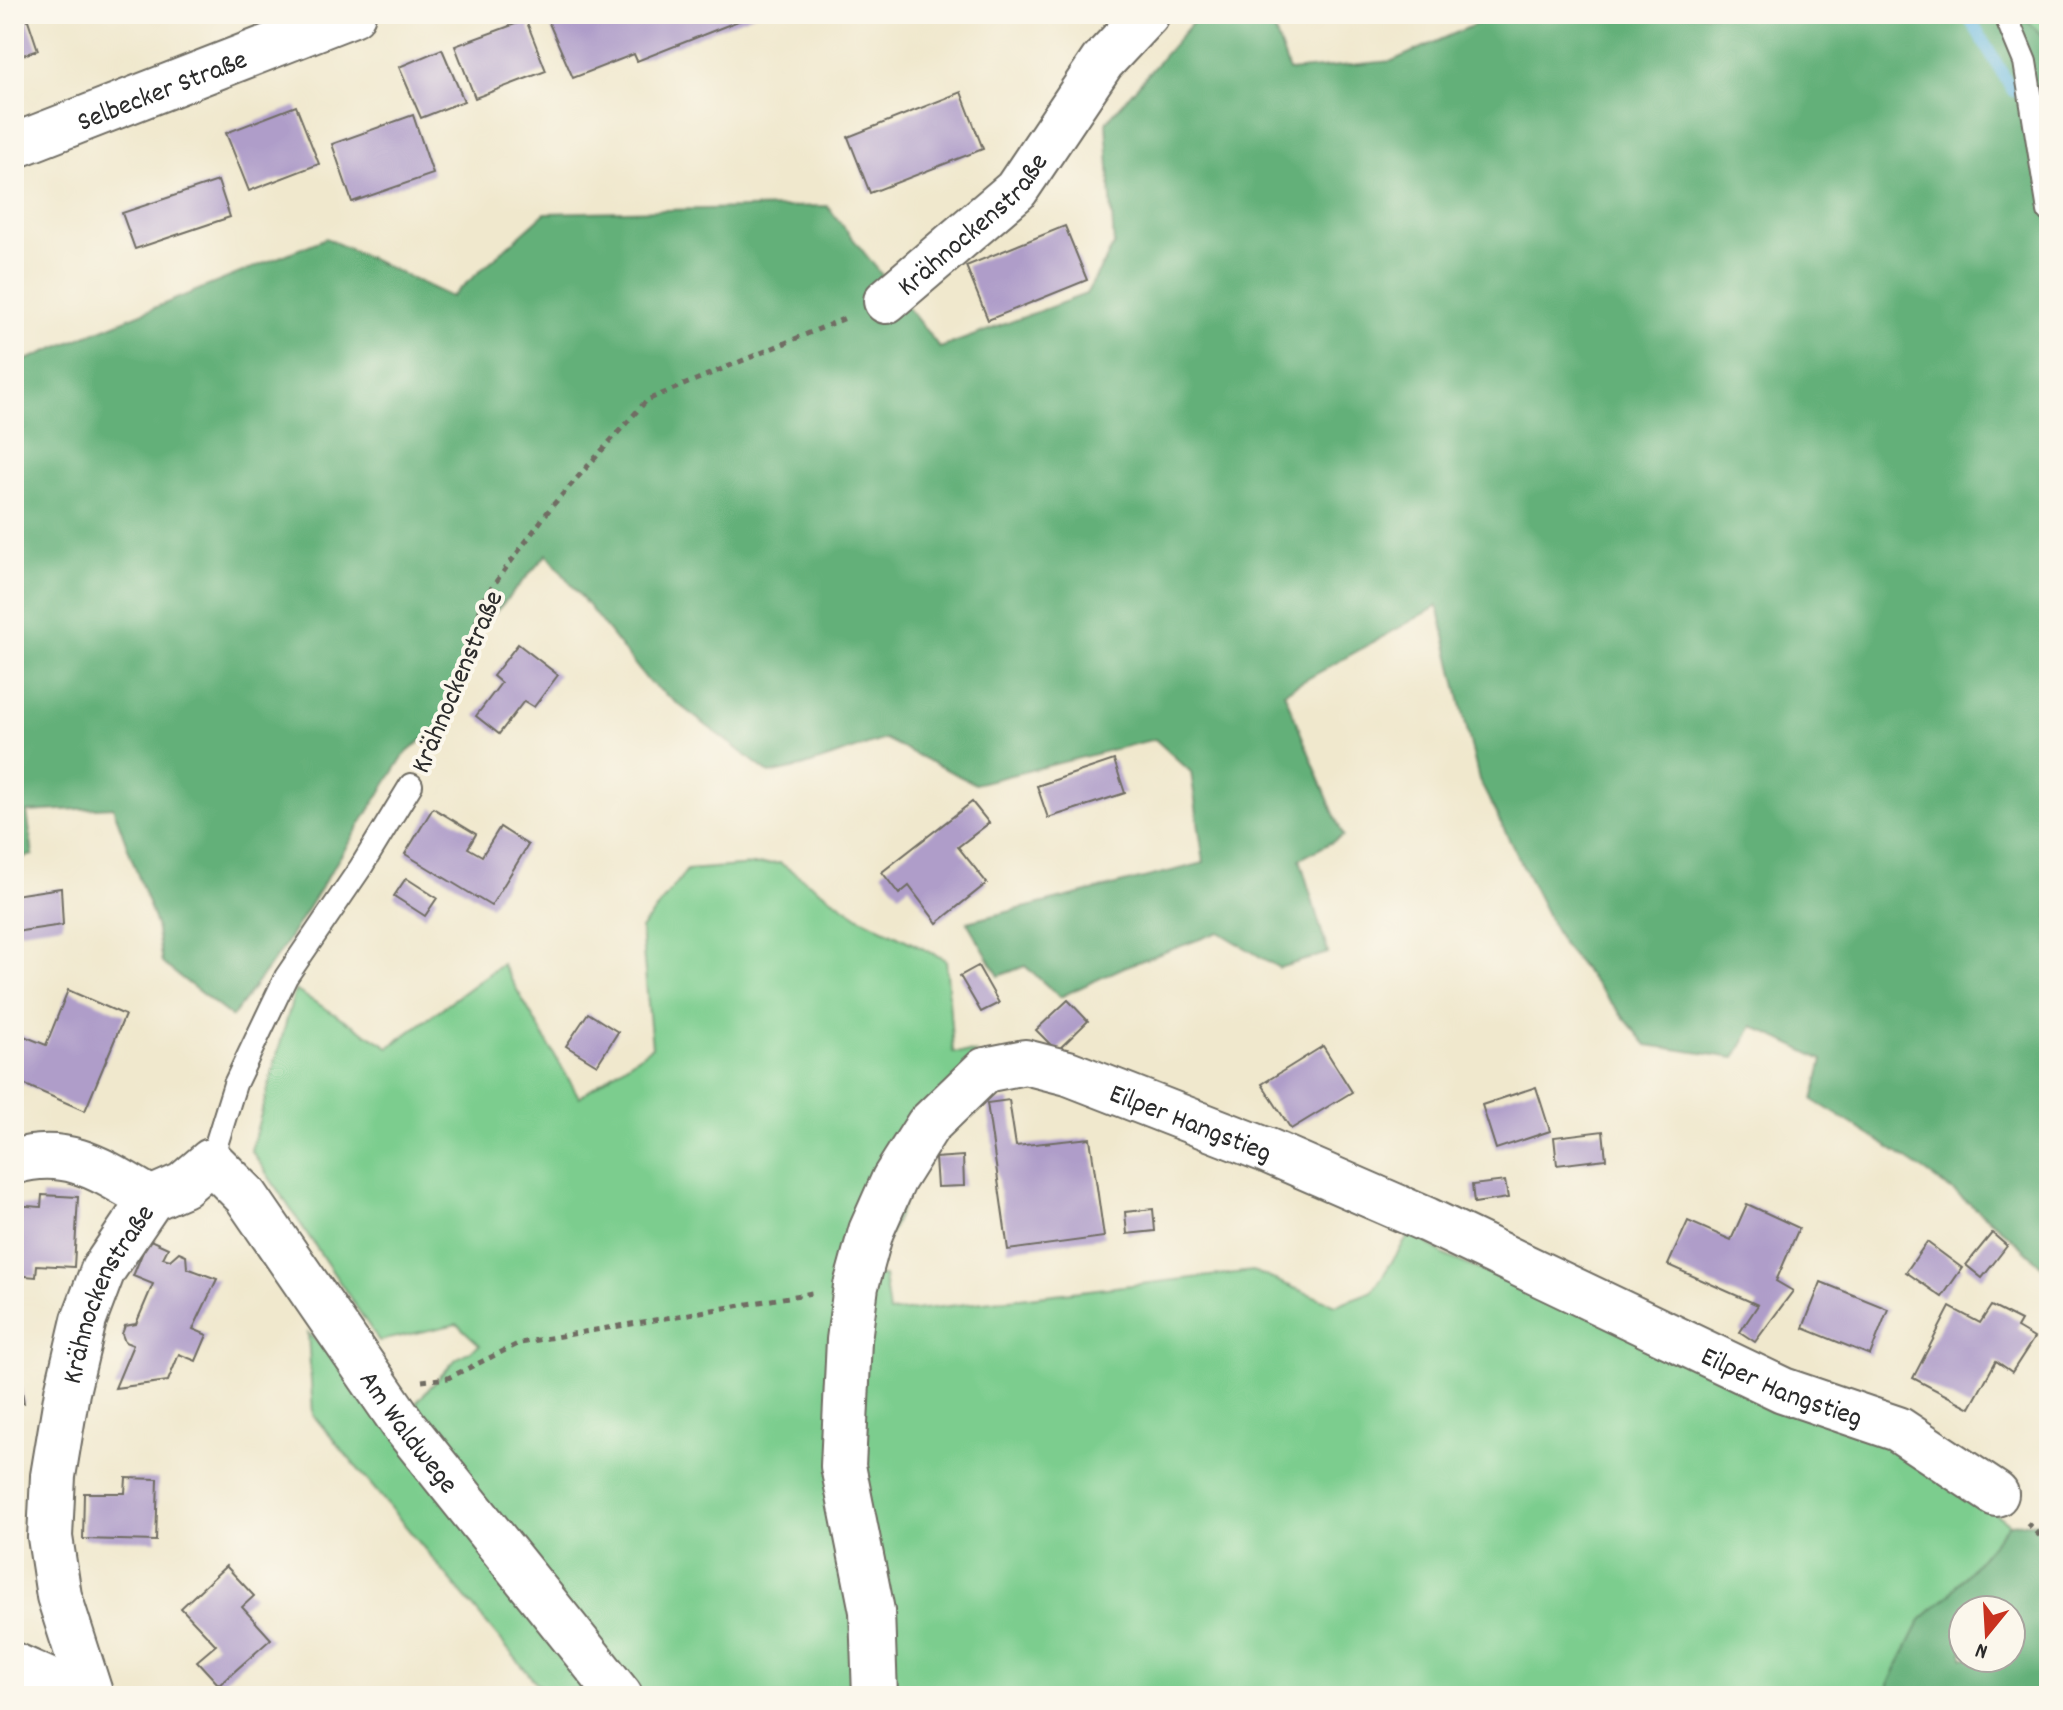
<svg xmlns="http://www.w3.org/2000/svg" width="2063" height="1710" font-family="Dekko,sans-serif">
  <rect width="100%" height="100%" fill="#fbf7ec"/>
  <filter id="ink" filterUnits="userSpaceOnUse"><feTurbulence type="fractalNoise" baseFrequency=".0125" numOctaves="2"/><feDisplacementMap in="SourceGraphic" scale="16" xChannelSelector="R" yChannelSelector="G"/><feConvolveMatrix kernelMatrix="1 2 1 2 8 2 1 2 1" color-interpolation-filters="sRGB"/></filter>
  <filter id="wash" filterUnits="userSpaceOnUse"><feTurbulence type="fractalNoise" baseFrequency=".006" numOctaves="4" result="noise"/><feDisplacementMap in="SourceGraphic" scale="32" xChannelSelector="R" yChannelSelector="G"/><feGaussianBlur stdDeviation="1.8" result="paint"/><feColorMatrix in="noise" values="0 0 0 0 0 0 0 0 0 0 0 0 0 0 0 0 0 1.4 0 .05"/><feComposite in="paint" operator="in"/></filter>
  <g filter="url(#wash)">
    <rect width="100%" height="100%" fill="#f0e8cd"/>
    <g fill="#7bcd8e" stroke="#537c5c" stroke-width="2">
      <polygon points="2021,14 2049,14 2049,43"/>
      <polygon points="780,863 861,918 946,960 953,1052 976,1053 923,1158 872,1276 884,1276 889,1313 1253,1271 1336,1305 1373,1291 1411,1232 1444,1255 1918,1453 2009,1524 1949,1595 1921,1620 1889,1683 1889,1696 547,1696 313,1415 308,1333 367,1390 394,1427 456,1359 480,1345 457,1324 379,1341 251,1150 295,990 389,1047 502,964 579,1097 652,1047 641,929 687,870"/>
    </g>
    <g fill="#64b079" stroke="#486e52" stroke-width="2" fill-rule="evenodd">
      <path d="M1200 14H1269L1289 71 1392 61 1499 14H2021L2049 43V1273C1980 1203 1897 1151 1813 1100L1823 1060 1753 1026 1735 1058 1647 1045 1562 944 1479 780 1438 606 1284 692 1343 836 1300 859 1328 953 1279 968 1219 932 1124 967 1060 997 1025 966 999 976 967 922 1204 863 1191 772 1155 739 975 784 885 739 802 767 770 774 648 681 547 554 483 626 455 713 404 755 284 946 232 1017 162 963 156 925 113 807 27 812 33 855 14 860V365L326 238 451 297 545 213 827 206 940 348 1086 294 1114 245 1106 122Z"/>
      <path d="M2045 1522 2049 1527V1696H1889V1683L1921 1620 1949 1595 2009 1524ZM1963 1610H2011V1658H1963Z"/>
    </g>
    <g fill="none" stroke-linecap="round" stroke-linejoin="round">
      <polyline stroke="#65b7e0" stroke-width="12" points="1967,14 2013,91"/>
    </g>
    <g id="blocks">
      <g fill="#af9dc9">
        <polygon points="14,14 26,14 38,50 14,58"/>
        <polygon points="545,14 756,14 637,61 634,54 573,78"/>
        <polygon points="526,20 546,71 475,98 455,46"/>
        <polygon points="442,49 464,101 421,118 399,67"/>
        <polygon points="961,92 983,149 870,193 848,137"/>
        <polygon points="296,106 319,164 249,191 226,133"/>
        <polygon points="413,115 433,174 352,202 332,144"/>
        <polygon points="218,181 230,217 135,249 122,213"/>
        <polygon points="1065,226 1087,280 988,320 966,266"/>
        <polygon points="518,644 558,675 534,707 524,701 499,734 476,716 501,683 493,676"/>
        <polygon points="1114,760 1125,793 1048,818 1037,786"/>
        <polygon points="972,802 989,823 958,847 987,883 937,923 909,886 899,894 882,872"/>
        <polygon points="433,808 476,834 468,848 482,856 500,827 528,845 491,906 405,854"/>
        <polygon points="406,878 437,898 425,916 394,896"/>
        <polygon points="61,888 63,925 14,932 14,895"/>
        <polygon points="978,966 999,1003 981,1012 960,976"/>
        <polygon points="68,990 125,1015 85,1111 14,1080 14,1032 46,1045"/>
        <polygon points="1068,1000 1088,1021 1057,1051 1036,1030"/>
        <polygon points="588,1013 618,1032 597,1065 566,1046"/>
        <polygon points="1323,1046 1352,1092 1291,1129 1262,1084"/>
        <polygon points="1536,1087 1550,1131 1496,1149 1482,1105"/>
        <polygon points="1009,1100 1016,1146 1090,1138 1104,1237 1008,1250 987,1103"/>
        <polygon points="1603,1131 1606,1159 1557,1165 1554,1137"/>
        <polygon points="963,1156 964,1186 937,1187 935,1158"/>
        <polygon points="1505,1181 1508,1198 1474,1203 1472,1185"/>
        <polygon points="42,1195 78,1197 74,1267 37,1265 36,1277 14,1275 14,1205 41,1207"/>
        <polygon points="1747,1204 1799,1228 1776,1281 1793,1291 1755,1342 1740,1332 1758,1305 1668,1265 1688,1221 1731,1240"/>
        <polygon points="1153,1209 1155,1231 1127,1234 1125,1212"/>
        <polygon points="1992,1233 2007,1246 1982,1278 1966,1265"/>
        <polygon points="148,1239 168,1248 163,1258 170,1260 179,1252 186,1255 187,1268 217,1279 193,1329 207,1335 196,1361 179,1354 168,1381 115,1388 133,1345 125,1342 122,1334 125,1326 136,1324 153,1284 133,1276"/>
        <polygon points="1927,1242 1962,1268 1942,1297 1906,1272"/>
        <polygon points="1821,1282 1888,1309 1870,1355 1803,1328"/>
        <polygon points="1991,1306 2021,1321 2017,1328 2034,1338 2012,1372 1996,1361 1970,1408 1913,1378 1950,1307 1980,1323"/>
        <polygon points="14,1367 18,1367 24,1403 14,1404"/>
        <polygon points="126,1478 158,1479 156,1541 83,1539 84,1493 125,1493"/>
        <polygon points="226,1566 254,1596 242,1607 271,1639 219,1685 197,1661 216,1645 181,1608"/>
      </g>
    </g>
  </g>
  <g filter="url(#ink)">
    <use href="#blocks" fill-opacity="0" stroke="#706d64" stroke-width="2"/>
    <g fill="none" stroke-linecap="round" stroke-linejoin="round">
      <defs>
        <g id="service">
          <polyline points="2005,14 2025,62 2049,211"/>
          <polyline points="211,1161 235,1084 286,977 361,867 411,785"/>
        </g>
        <g id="minor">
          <path id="s1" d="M886 301 1016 190 1102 62 1147 14"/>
          <path d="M14 1162C69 1145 104 1172 151 1199"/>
          <polyline points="14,1665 84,1696"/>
          <path id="s2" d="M91 1696 59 1596 50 1537 53 1476 67 1392 84 1320 103 1270 151 1199 183 1185 211 1161 246 1196 405 1427 620 1696"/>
          <path id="s3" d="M875 1696 872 1611 843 1466 849 1340 856 1286 871 1231 894 1179 928 1125 985 1070 1025 1062 1068 1073 1266 1150 1427 1220 1783 1390 1898 1429 1996 1494"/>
        </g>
        <g id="secondary">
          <path id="s4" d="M14 146 353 14"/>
        </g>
      </defs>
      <use href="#service" stroke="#706d64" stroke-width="26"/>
      <use href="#minor" stroke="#706d64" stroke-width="48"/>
      <use href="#secondary" stroke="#706d64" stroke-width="48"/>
      <g stroke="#706d64" stroke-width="5" stroke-dasharray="6 6" stroke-linecap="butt">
        <polyline points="424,759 450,705 484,598 552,506 647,400 848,317"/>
        <polyline points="422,1381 448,1378 520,1343 812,1293"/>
        <polyline points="2027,1523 2049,1545"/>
        <polyline points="2039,1696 2049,1664"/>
      </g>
      <use href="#service" stroke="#fff" stroke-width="22"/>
      <use href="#minor" stroke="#fff" stroke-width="44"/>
      <use href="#secondary" stroke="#fff" stroke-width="44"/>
    </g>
  </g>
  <g text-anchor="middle" stroke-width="8" stroke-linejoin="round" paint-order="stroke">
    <g font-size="28" fill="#2b2b2b" stroke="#fbf7ec">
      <text dy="10" stroke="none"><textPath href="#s4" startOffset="158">Selbecker Straße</textPath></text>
      <text dy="10" stroke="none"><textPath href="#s1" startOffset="116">Krähnockenstraße</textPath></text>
      <text transform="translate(455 681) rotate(-67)" y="10">Krähnockenstraße</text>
      <text dy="10" stroke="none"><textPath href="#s3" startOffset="888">Eilper Hangstieg</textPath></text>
      <text dy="10" stroke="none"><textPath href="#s2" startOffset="418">Krähnockenstraße</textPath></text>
      <text dy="10" stroke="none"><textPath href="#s3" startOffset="1536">Eilper Hangstieg</textPath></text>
      <text dy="10" stroke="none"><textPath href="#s2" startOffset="932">Am Waldwege</textPath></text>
    </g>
  </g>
  <rect width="2063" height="1710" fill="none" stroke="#fbf7ec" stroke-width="48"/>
  <g transform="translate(1987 1634) rotate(198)"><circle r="38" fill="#fbf7ec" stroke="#a8a59f" stroke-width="2"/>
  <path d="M0-6L14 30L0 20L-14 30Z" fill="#c8321e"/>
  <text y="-12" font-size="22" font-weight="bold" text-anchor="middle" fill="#2b2b2b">N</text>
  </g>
</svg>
